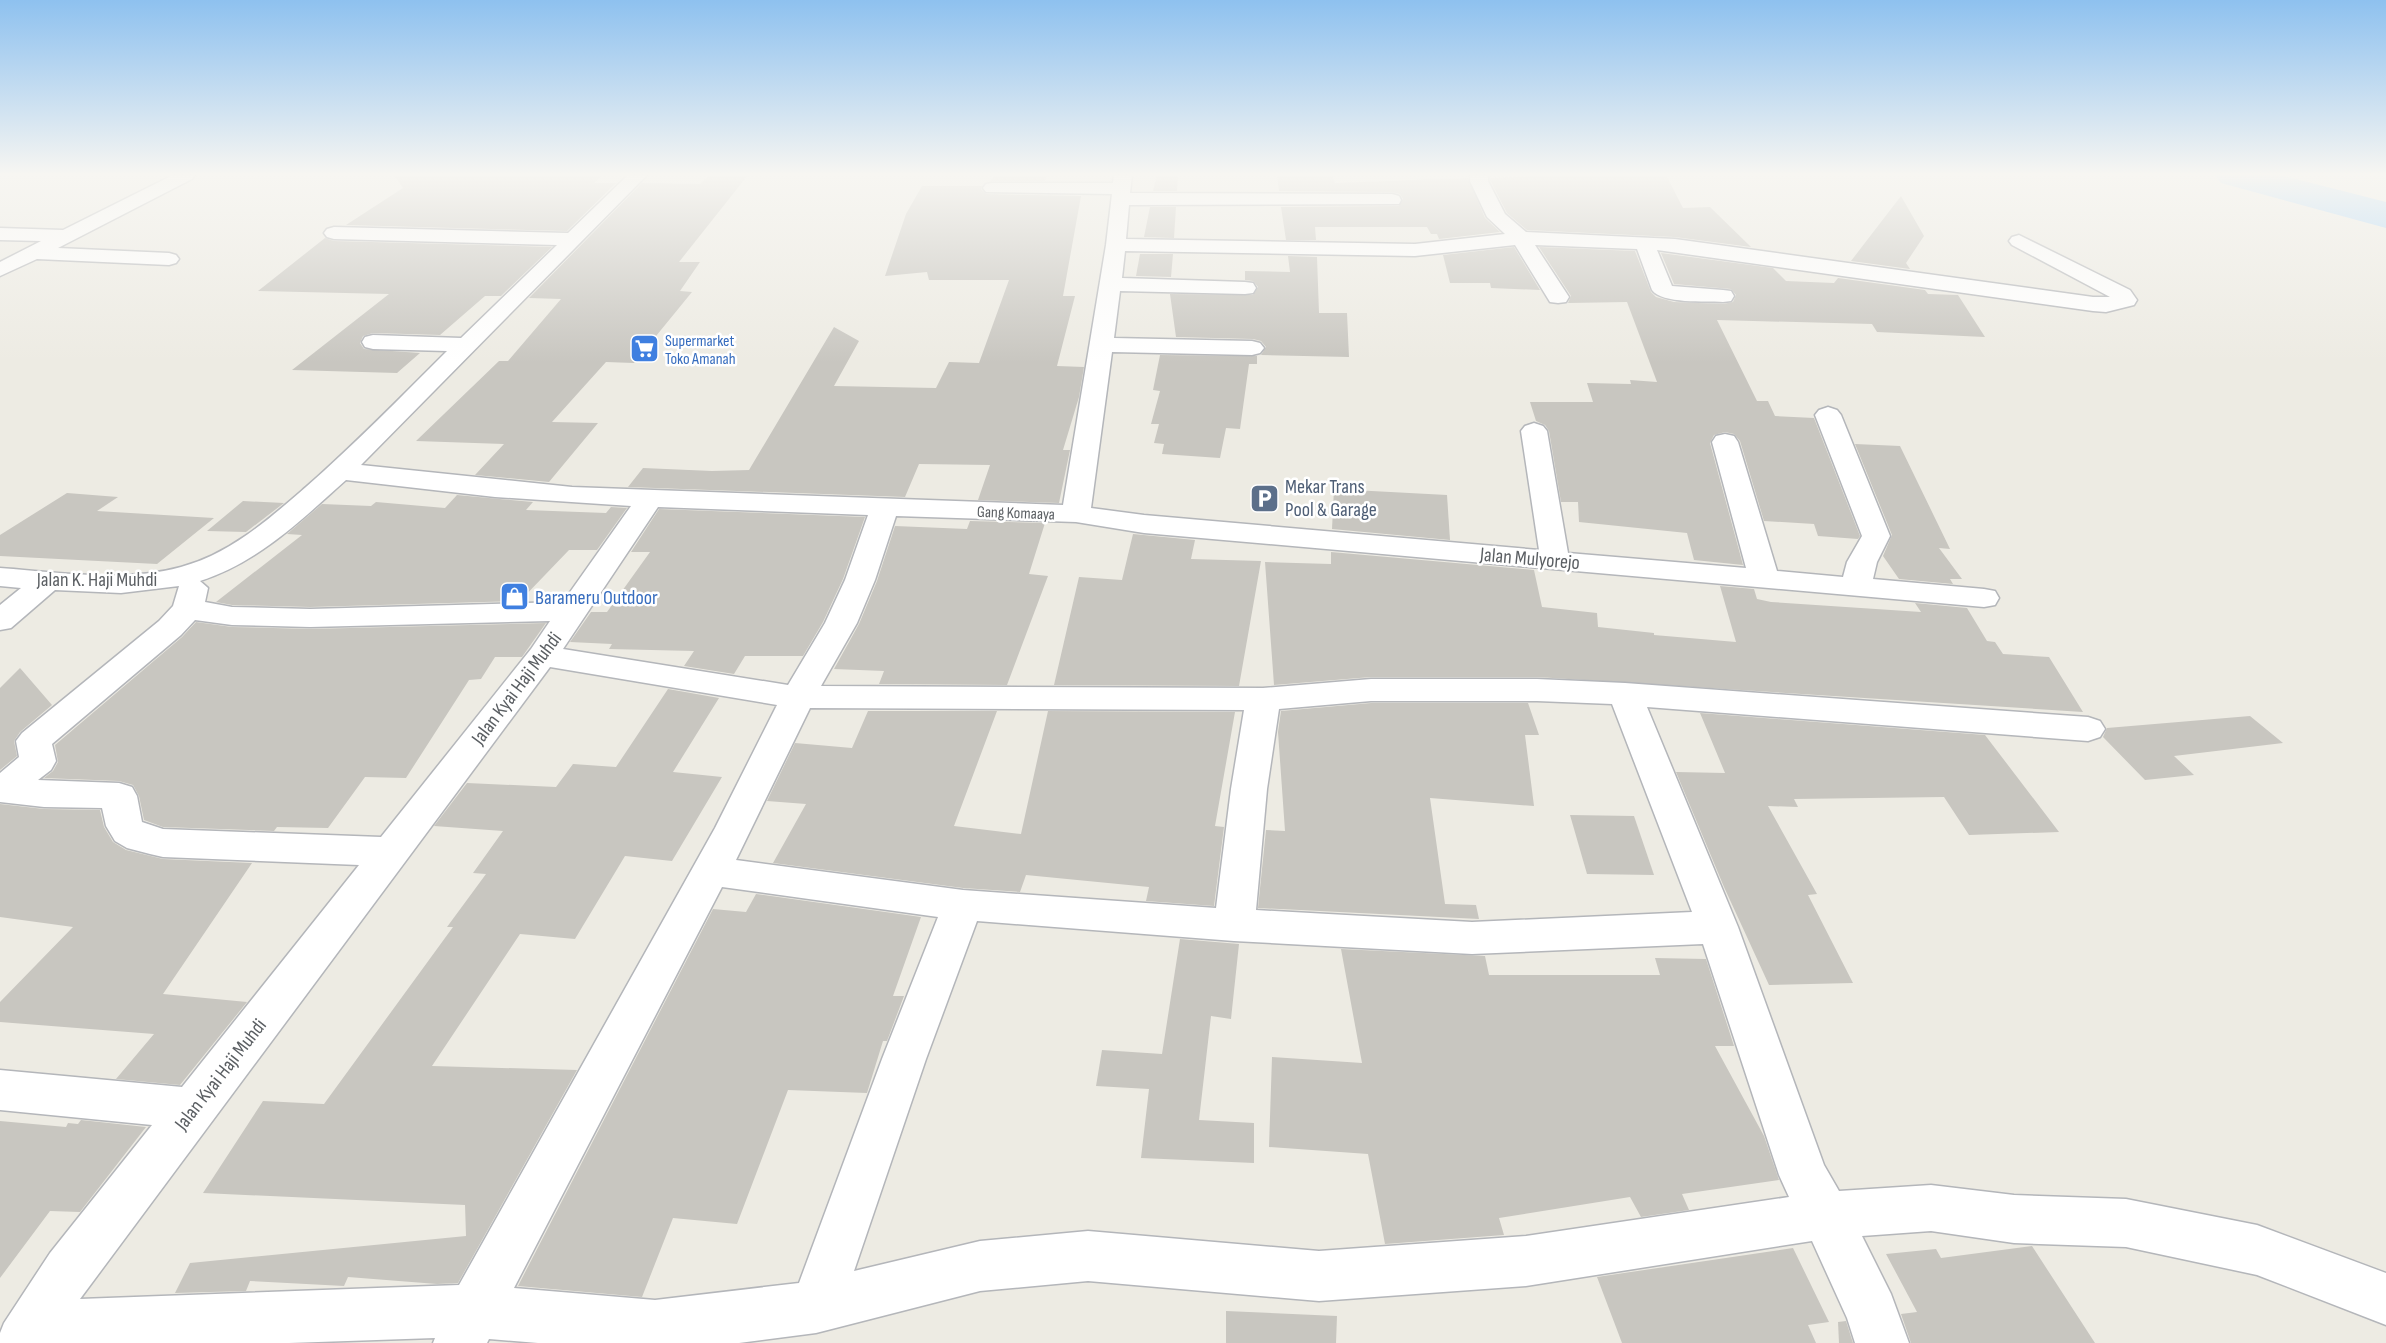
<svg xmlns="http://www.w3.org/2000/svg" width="2386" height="1343" font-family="'Sofia Sans Condensed',sans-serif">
  <rect width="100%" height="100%" fill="#edebe3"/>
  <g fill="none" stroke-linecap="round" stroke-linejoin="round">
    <polygon fill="#a7d4f9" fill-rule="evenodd" points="2215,175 2280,175 2386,202 2386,228 2221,183"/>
  </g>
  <g fill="#c8c6c0">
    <polygon points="394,175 603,175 594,183 616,183 567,231 346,225 403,188"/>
    <polygon points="709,175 748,175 679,262 700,262 680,291 692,292 634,363 606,362 552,422 598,423 549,482 475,475 504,444 416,441 499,361 508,361 561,299 529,298 642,183 700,184"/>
    <polygon points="994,175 1047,175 1045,181 991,181"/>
    <polygon points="1157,175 1178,175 1177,191 1153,191"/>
    <polygon points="1277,175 1332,175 1335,183 1468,178 1485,218 1500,232 1439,239 1437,234 1431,234 1427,227 1315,227 1316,240 1286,240 1281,207 1399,206 1403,199 1400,194 1392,192 1279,191"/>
    <polygon points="1572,175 1666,175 1683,208 1710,207 1751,247 1675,237 1527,230 1507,213 1490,180 1490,178"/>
    <polygon points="922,186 982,186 981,189 986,194 1081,196 1063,296 1075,296 1057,366 1084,367 1079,397 1063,450 1070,450 1059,503 978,500 990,465 919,464 905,497 628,487 643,468 712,471 749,470 834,327 859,341 834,386 936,388 949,362 979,363 1009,280 929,280 927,272 885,276 906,214"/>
    <polygon points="1901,196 1924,236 1906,263 1910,269 1851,261"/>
    <polygon points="1150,207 1176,207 1174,238 1144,237"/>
    <polygon points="325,238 334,241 552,247 501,296 485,296 440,335 373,333 363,336 360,343 364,349 420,353 397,373 292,370 389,294 258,291"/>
    <polygon points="1514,247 1540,290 1491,288 1490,283 1450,283 1443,255"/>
    <polygon points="1539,247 1635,251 1651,292 1656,297 1674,302 1723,304 1733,302 1736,295 1731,289 1674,284 1661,253 1773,268 1786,281 1834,283 1838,278 1925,290 1928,294 1958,295 1985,337 1877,332 1872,324 1717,320 1757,401 1768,401 1775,416 1814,418 1860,536 1858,539 1818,536 1814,524 1764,521 1740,441 1734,434 1725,432 1714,435 1710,443 1743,565 1694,560 1687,533 1579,522 1578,502 1561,502 1549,431 1545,425 1536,421 1530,402 1593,402 1587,383 1631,384 1630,380 1657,382 1627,302 1568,303 1571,296"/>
    <polygon points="1140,254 1173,254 1171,277 1136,276"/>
    <polygon points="1288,256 1317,257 1319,313 1347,313 1349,357 1261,355 1266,347 1261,341 1253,339 1176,337 1170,294 1253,295 1258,287 1253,281 1245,280 1245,271 1290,272"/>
    <polygon points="1160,355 1257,356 1257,364 1249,364 1240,429 1226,428 1220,458 1162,454 1164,444 1154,443 1159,424 1151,424 1160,391 1153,390"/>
    <polygon points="1855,444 1900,446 1950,549 1939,548 1962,579 1950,579 1953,584 1899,579 1883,556 1892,535"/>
    <polygon points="1334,489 1447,495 1450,540 1332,529"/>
    <polygon points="67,493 118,497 97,511 214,518 157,564 0,556 0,535"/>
    <polygon points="457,495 533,502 526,510 606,513 611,507 627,508 597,550 569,550 520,601 310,607 232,605 216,602 302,535 287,534 322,504 371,506 376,502 445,508"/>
    <polygon points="243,501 284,503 246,532 207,531"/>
    <polygon points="659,509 865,517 843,579 823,622 803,656 745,656 734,674 684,666 694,651 609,649 612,644 570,642 591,612 607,612 650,552 631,552"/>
    <polygon points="970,521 1045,523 1029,574 1048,576 1007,685 879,684 884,671 834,669 859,624 877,581 895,526 967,529"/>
    <polygon points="1133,534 1195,540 1191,559 1261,561 1239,686 1054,685 1079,577 1122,580"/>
    <polygon points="1331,552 1534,570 1542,607 1597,613 1598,627 1654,633 1654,635 1736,642 1720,586 1754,589 1757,599 1771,602 1921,612 1915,603 1967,608 1987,641 1995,642 2003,654 2049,657 2083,712 1537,677 1371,677 1274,685 1265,562 1331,564"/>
    <polygon points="196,622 232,627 310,629 546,623 522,657 495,657 481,679 469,680 406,778 365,777 328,828 277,827 274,831 163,827 144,820 139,796 133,785 119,781 44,778 53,771 58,762 55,745 182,637"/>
    <polygon points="20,668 52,705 20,732 14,741 17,756 0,770 0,688"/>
    <polygon points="668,689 719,698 673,772 722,777 672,861 625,856 575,939 520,934 432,1066 577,1070 458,1283 437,1284 348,1277 344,1286 250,1281 246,1291 175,1293 190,1263 466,1236 465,1205 203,1193 263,1101 324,1104 453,927 447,927 486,874 473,873 503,831 434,826 467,783 556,787 573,764 616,767"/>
    <polygon points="1371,703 1528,703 1539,735 1525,735 1534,806 1430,798 1445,904 1476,905 1479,919 1258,908 1266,830 1285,831 1278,732 1281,711"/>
    <polygon points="868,711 997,711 954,826 1021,834 1048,711 1235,712 1215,826 1224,827 1214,906 1146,901 1149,887 1026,875 1020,892 963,888 773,863 806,804 767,801 795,743 852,748"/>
    <polygon points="1700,713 1985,735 2059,832 1969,835 1944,797 1794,799 1798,807 1768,806 1817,894 1808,895 1853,983 1769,985 1724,887 1676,772 1725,773"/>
    <polygon points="2250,716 2283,743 2174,756 2194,775 2145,780 2103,737 2107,728"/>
    <polygon points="0,804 44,809 100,810 104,827 113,842 126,850 163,859 252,863 163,994 247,1002 180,1085 116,1079 154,1034 0,1022 0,1002 73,927 0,917"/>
    <polygon points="1570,815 1634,816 1654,875 1587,874"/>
    <polygon points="756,894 921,917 893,996 904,996 887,1041 883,1041 867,1093 788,1090 737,1224 673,1218 642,1297 518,1286 713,909 746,912"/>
    <polygon points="1180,939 1239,944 1231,1019 1211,1016 1199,1120 1254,1123 1254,1163 1141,1158 1149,1089 1096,1086 1102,1050 1162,1054"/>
    <polygon points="1341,949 1485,956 1489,975 1660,975 1655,958 1706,959 1734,1046 1715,1046 1764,1136 1779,1180 1682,1194 1689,1210 1641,1217 1630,1197 1499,1218 1504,1235 1385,1244 1368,1154 1269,1147 1272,1057 1362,1063"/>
    <polygon points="81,1120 146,1127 80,1212 50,1211 0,1278 0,1121 66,1127 68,1123 78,1124"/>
    <polygon points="2032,1246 2095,1343 1911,1343 1901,1314 1917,1312 1886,1254 1936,1249 1941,1258"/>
    <polygon points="1793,1248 1829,1322 1808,1325 1816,1343 1622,1343 1597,1277"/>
    <polygon points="1226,1311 1337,1316 1336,1343 1226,1343"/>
    <polygon points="1846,1321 1853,1343 1839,1343 1838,1322"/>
  </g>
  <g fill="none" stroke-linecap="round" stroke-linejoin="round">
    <defs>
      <g id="minor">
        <polygon points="173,175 195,175 192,179 58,248 169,253 176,255 179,259 176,263 169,265 37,259 0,276 0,262 41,241 0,240 0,228 63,230"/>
        <path d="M628 175H647L361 465 572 487 1063 505 1106 245 1112 194 986 192 983 188 986 184 992 183H1113L1114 175H1132L1130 193 1392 194 1399 196 1401 200 1399 204 1129 205 1126 239 1415 244 1505 234 1487 217 1470 181V175H1488V181L1505 214 1526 232 1675 239 2093 297H2110L2012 245 2009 241 2012 237 2019 235 2130 290 2137 300 2134 305 2106 312 2093 311 1657 250 1672 286 1723 290 1731 291 1734 296 1731 301 1723 302C1706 301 1662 304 1652 290L1637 249 1535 245 1569 297 1566 302 1558 303 1550 302 1515 245 1415 256 1125 251 1122 278 1245 282 1253 283 1256 288 1253 293 1245 294 1120 291 1114 338 1252 341 1260 343 1264 348 1260 353 1252 355 1112 352 1091 508 1144 515 1539 550 1521 431 1525 426 1534 423 1543 426 1547 431 1568 553 1746 568 1712 442 1716 436 1725 434 1734 436 1738 442 1777 571 1843 577 1847 562 1862 536 1815 415 1819 410 1828 407 1837 410 1841 415 1890 536 1877 562 1873 579 1984 589 1995 591 1999 598 1995 605 1984 607 1144 533 1076 522 896 516 875 580 857 623 821 686 1263 688 1371 679H1537L1625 683 2088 717 2100 721 2105 729 2100 737 2088 741 1647 707 1738 927 1824 1165 1839 1191 1931 1185 2014 1195 2126 1199 2257 1225 2386 1273V1325L2257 1275 2126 1247 2014 1243 1931 1231 1862 1236 1891 1294 1909 1343H1855L1847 1318 1812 1241 1526 1286 1319 1301 1088 1281 980 1291 816 1333 739 1343H538L489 1339 487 1343H433L435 1338 289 1343H0V1333L4 1323 50 1253 152 1125 0 1110V1070L182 1087 359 865 163 857 150 854 127 848 115 841 106 826 102 808 44 807 0 802V773L19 757 16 741 22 733 159 621 173 606 179 586 121 593 55 590 11 628 0 630V605L21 588 0 586V568C58 572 123 583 181 567 230 554 269 519 306 487 355 444 401 397 447 351L373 349 365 347 362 342 365 337 373 335 461 338 557 245 334 239 327 237 324 233 327 229 334 227 568 233ZM346 480 495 497 631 506 563 602 310 609 232 607 205 602 208 588 200 581C259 562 301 520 346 480ZM658 507 868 515 845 580 825 623 788 685 563 649ZM195 620 232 625 310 627 550 621 531 649 381 837 163 829 142 822 137 796 132 787 119 783 38 780 51 770 56 761 52 744 181 635ZM550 667 777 705 715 828 459 1285 80 1299ZM1371 701H1537L1612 704 1692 912 1472 922 1256 910 1267 789 1279 709ZM810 708 1244 710 1231 789 1216 908 963 890 736 860ZM722 887 938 917 882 1059 799 1283 655 1300 514 1288ZM977 921 1234 941 1472 954 1703 944 1779 1175 1789 1197 1526 1236 1319 1251 1088 1231 980 1241 854 1271 926 1059Z"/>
      </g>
    </defs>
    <use href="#minor" stroke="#b4b6ba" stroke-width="3"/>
    <use href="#minor" fill="#fff" fill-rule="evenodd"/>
  </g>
  <linearGradient id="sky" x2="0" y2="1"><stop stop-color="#8ec1ef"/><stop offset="0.48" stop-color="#f7f6f2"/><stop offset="1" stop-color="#f7f6f2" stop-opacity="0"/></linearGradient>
  <rect width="2386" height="363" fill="url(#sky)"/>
  <defs>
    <symbol id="supermarket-square" viewBox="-11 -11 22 22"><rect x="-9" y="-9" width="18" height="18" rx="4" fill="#3f7fe0" stroke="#fff"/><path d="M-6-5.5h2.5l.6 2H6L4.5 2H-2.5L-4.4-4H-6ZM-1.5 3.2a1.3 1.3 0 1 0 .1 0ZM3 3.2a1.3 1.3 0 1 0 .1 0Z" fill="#fff"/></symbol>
    <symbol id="parking-square" viewBox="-11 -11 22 22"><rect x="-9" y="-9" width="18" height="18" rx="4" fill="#5c6f8a" stroke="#fff"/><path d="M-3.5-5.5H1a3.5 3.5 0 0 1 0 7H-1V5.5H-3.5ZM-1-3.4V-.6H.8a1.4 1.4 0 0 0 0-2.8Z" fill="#fff"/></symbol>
    <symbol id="shop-square" viewBox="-11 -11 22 22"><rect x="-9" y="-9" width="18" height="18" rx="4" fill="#3f7fe0" stroke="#fff"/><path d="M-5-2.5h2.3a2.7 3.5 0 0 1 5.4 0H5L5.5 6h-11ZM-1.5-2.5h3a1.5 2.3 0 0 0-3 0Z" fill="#fff"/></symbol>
  </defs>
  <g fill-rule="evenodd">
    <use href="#supermarket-square" x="628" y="332" width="33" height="33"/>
    <use href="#parking-square" x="1248" y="482" width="33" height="33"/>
    <use href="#shop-square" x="498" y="580" width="33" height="33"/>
  </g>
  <g text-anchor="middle" stroke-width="5" stroke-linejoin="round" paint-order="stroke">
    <g font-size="16" fill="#366cbe" stroke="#fff" text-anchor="start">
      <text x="665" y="346">Supermarket<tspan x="665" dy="18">Toko Amanah</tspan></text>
    </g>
    <g font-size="16" fill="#5b5f63" stroke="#fff">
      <text transform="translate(1016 512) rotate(2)" y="6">Gang Komaaya</text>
    </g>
    <g font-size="20" fill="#4e5e75" stroke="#fff" text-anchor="start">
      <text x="1285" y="493">Mekar Trans<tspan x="1285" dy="23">Pool &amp; Garage</tspan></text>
    </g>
    <g font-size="20" fill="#5b5f63" stroke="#fff">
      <text transform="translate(1530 558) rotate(5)" y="7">Jalan Mulyorejo</text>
      <text x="97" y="586">Jalan K. Haji Muhdi</text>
      <text transform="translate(516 688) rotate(-53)" y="7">Jalan Kyai Haji Muhdi</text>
      <text transform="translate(220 1074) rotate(-52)" y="7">Jalan Kyai Haji Muhdi</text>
    </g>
    <g font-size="20" fill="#366cbe" stroke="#fff" text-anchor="start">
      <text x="535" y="604">Barameru Outdoor</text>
    </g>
  </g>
</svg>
